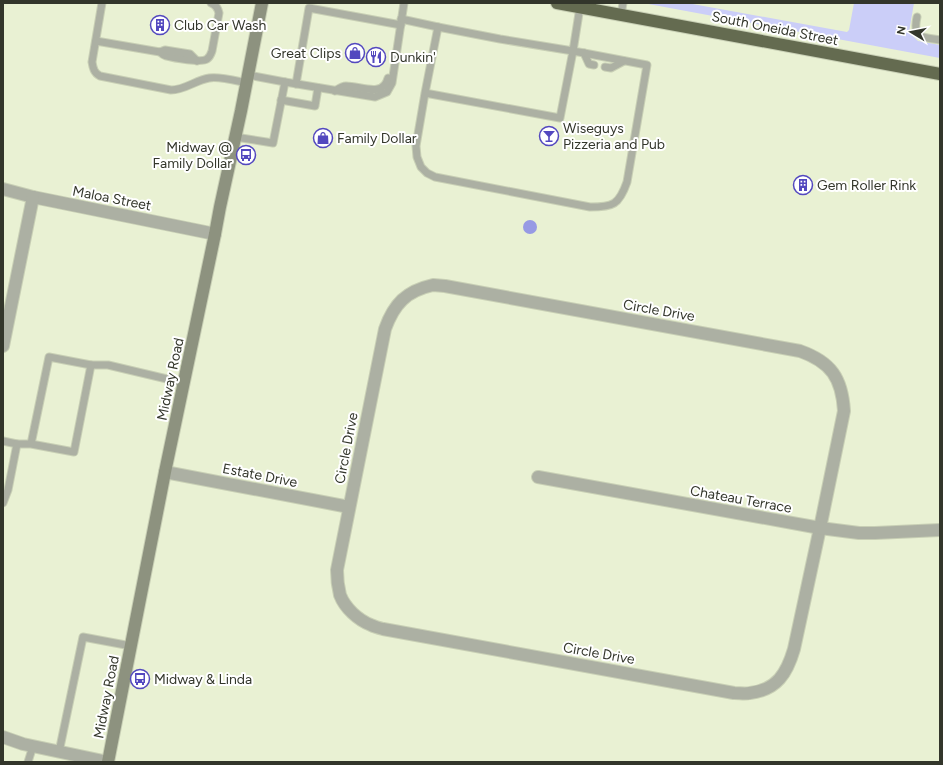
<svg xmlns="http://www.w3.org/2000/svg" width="943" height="765" font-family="Figtree,sans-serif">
  <rect width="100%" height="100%" fill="#e9f1d3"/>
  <polygon fill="#cbcef8" points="643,3 687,3 847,32 849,30 854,3 914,3 909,32 918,41 940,45 940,58"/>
  <circle fill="#979ae4" cx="530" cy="227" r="7"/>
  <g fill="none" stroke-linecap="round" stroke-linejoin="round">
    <defs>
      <g id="lane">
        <path d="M102 3 92 62C93 68 94 73 100 76L171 90C185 90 196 80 209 78 219 76 237 81 247 83"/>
        <polyline points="621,15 623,3"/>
        <path d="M917 17C912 39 923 37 940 40"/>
        <polyline points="401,19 438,27"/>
        <path d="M96 41 160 52C162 54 163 55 166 56 173 58 202 63 207 59 210 57 211 54 212 51L219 13C218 8 216 5 211 3"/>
        <polyline points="160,52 165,50 190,54 197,61"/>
        <polyline points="584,53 589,64 594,65"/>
        <polyline points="605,67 611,68 624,61"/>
        <polyline points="285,82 375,97 387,92 392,83 404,3"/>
        <polyline points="296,84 309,8 401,25"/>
        <path d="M335 91C338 89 342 86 346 86 361 86 383 98 388 78"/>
        <path d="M425 93 416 146 417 157 421 167 427 173 435 177 590 207C613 207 619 205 627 182L647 65 584 53 573 51 500 39 438 27 425 93 560 118 573 51 580 7"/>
        <polyline points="281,100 315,106 318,88"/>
        <polyline points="235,137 273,143 285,82 248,75"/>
        <polyline points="91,365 108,365 184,383"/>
        <polyline points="3,441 17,444 8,490 3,503"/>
        <polyline points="17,444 31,444 74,452 91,365 49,357 31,444"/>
        <polyline points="59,752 83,637 131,646"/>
        <polyline points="28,762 33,746"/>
      </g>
      <g id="street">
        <polyline points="3,189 33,197 215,234"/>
        <path d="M433 285 445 286 800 351C831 362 842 378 844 411L820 528 794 649C787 673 777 690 750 693 745 694 740 693 734 693L383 629C379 628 375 627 371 625 358 620 345 608 340 595 338 587 337 578 337 570L385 329C394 304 406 291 433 285Z"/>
        <polyline points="3,346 33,197"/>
        <polyline points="165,472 349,507"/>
        <polyline points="538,477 820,528 859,533 875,533 940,530"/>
        <polyline points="3,737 23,744 108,762"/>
      </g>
      <polyline id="secondary" points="108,762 165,472 215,234 220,207 241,111 262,3"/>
      <polyline id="highway" points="557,3 940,74"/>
    </defs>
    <use href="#lane" stroke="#c8cfb5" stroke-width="9"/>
    <use href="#street" stroke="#c8cfb5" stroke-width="14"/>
    <use href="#secondary" stroke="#c8cfb5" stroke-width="14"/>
    <use href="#highway" stroke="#c8cfb5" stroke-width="14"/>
    <use href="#lane" stroke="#acb0a3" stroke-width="7"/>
    <use href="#street" stroke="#acb0a3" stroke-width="12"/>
    <use href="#secondary" stroke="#8d927f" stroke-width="12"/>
    <use href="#highway" stroke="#646b50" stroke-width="12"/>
  </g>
  <defs>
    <symbol id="building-ring" viewBox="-11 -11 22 22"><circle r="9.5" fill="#fff" stroke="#5348bf" stroke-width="1.5"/><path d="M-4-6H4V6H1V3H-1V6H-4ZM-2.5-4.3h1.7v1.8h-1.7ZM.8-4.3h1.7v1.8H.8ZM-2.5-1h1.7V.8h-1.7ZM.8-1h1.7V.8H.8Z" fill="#5348bf"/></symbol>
    <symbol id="shop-ring" viewBox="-11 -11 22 22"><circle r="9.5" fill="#fff" stroke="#5348bf" stroke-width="1.5"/><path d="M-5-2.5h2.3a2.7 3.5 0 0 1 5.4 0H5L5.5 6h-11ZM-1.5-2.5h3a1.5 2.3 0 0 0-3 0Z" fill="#5348bf"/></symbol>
    <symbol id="restaurant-ring" viewBox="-11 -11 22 22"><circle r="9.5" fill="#fff" stroke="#5348bf" stroke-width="1.5"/><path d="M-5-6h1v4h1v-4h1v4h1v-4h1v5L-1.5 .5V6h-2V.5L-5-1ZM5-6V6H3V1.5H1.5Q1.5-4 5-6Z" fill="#5348bf"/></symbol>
    <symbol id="bar-ring" viewBox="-11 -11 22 22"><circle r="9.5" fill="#fff" stroke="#5348bf" stroke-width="1.5"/><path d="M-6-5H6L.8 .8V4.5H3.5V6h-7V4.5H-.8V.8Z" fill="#5348bf"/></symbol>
    <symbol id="bus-ring" viewBox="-11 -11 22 22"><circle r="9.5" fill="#fff" stroke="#5348bf" stroke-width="1.5"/><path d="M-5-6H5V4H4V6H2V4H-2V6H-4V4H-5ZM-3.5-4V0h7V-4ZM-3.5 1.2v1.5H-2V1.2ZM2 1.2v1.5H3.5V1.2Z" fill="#5348bf"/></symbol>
  </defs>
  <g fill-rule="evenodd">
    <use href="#building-ring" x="149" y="14" width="22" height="22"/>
    <use href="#shop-ring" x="344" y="42" width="22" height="22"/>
    <use href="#restaurant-ring" x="365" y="46" width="22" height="22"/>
    <use href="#bar-ring" x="538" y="125" width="22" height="22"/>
    <use href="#shop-ring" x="312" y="127" width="22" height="22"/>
    <use href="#bus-ring" x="235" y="144" width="22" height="22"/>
    <use href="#building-ring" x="792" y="174" width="22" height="22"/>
    <use href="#bus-ring" x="129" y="668" width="22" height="22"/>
  </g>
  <g text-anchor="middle" stroke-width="4" stroke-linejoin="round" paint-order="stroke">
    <g font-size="14" fill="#33362b" stroke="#fff" text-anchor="start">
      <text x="174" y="30">Club Car Wash</text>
      <text x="341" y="58" text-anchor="end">Great Clips</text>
      <text x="390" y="62">Dunkin'</text>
      <text x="563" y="133">Wiseguys<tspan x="563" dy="16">Pizzeria and Pub</tspan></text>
      <text x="337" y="143">Family Dollar</text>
      <text x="232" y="152" text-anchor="end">Midway @<tspan x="232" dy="16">Family Dollar</tspan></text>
      <text x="817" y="190">Gem Roller Rink</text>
      <text x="154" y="684">Midway &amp; Linda</text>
    </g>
    <g font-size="14" fill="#33362b" stroke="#fff">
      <text transform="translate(775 28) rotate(11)" y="5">South Oneida Street</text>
      <text transform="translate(112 198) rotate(11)" y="5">Maloa Street</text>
      <text transform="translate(659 310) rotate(10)" y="5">Circle Drive</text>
      <text transform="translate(170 379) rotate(-78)" y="5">Midway Road</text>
      <text transform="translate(346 448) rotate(-79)" y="5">Circle Drive</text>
      <text transform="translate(260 475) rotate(11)" y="5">Estate Drive</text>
      <text transform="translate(741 499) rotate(10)" y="5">Chateau Terrace</text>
      <text transform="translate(599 653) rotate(10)" y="5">Circle Drive</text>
      <text transform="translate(106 697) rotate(-79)" y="5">Midway Road</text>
    </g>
  </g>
  <rect width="943" height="765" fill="none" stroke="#33362b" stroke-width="8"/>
  <g transform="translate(911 32) rotate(280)" stroke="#ffffff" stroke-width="3" paint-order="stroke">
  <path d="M0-3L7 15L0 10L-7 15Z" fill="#33362b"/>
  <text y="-6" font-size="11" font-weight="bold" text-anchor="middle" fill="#33362b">N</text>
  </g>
</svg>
